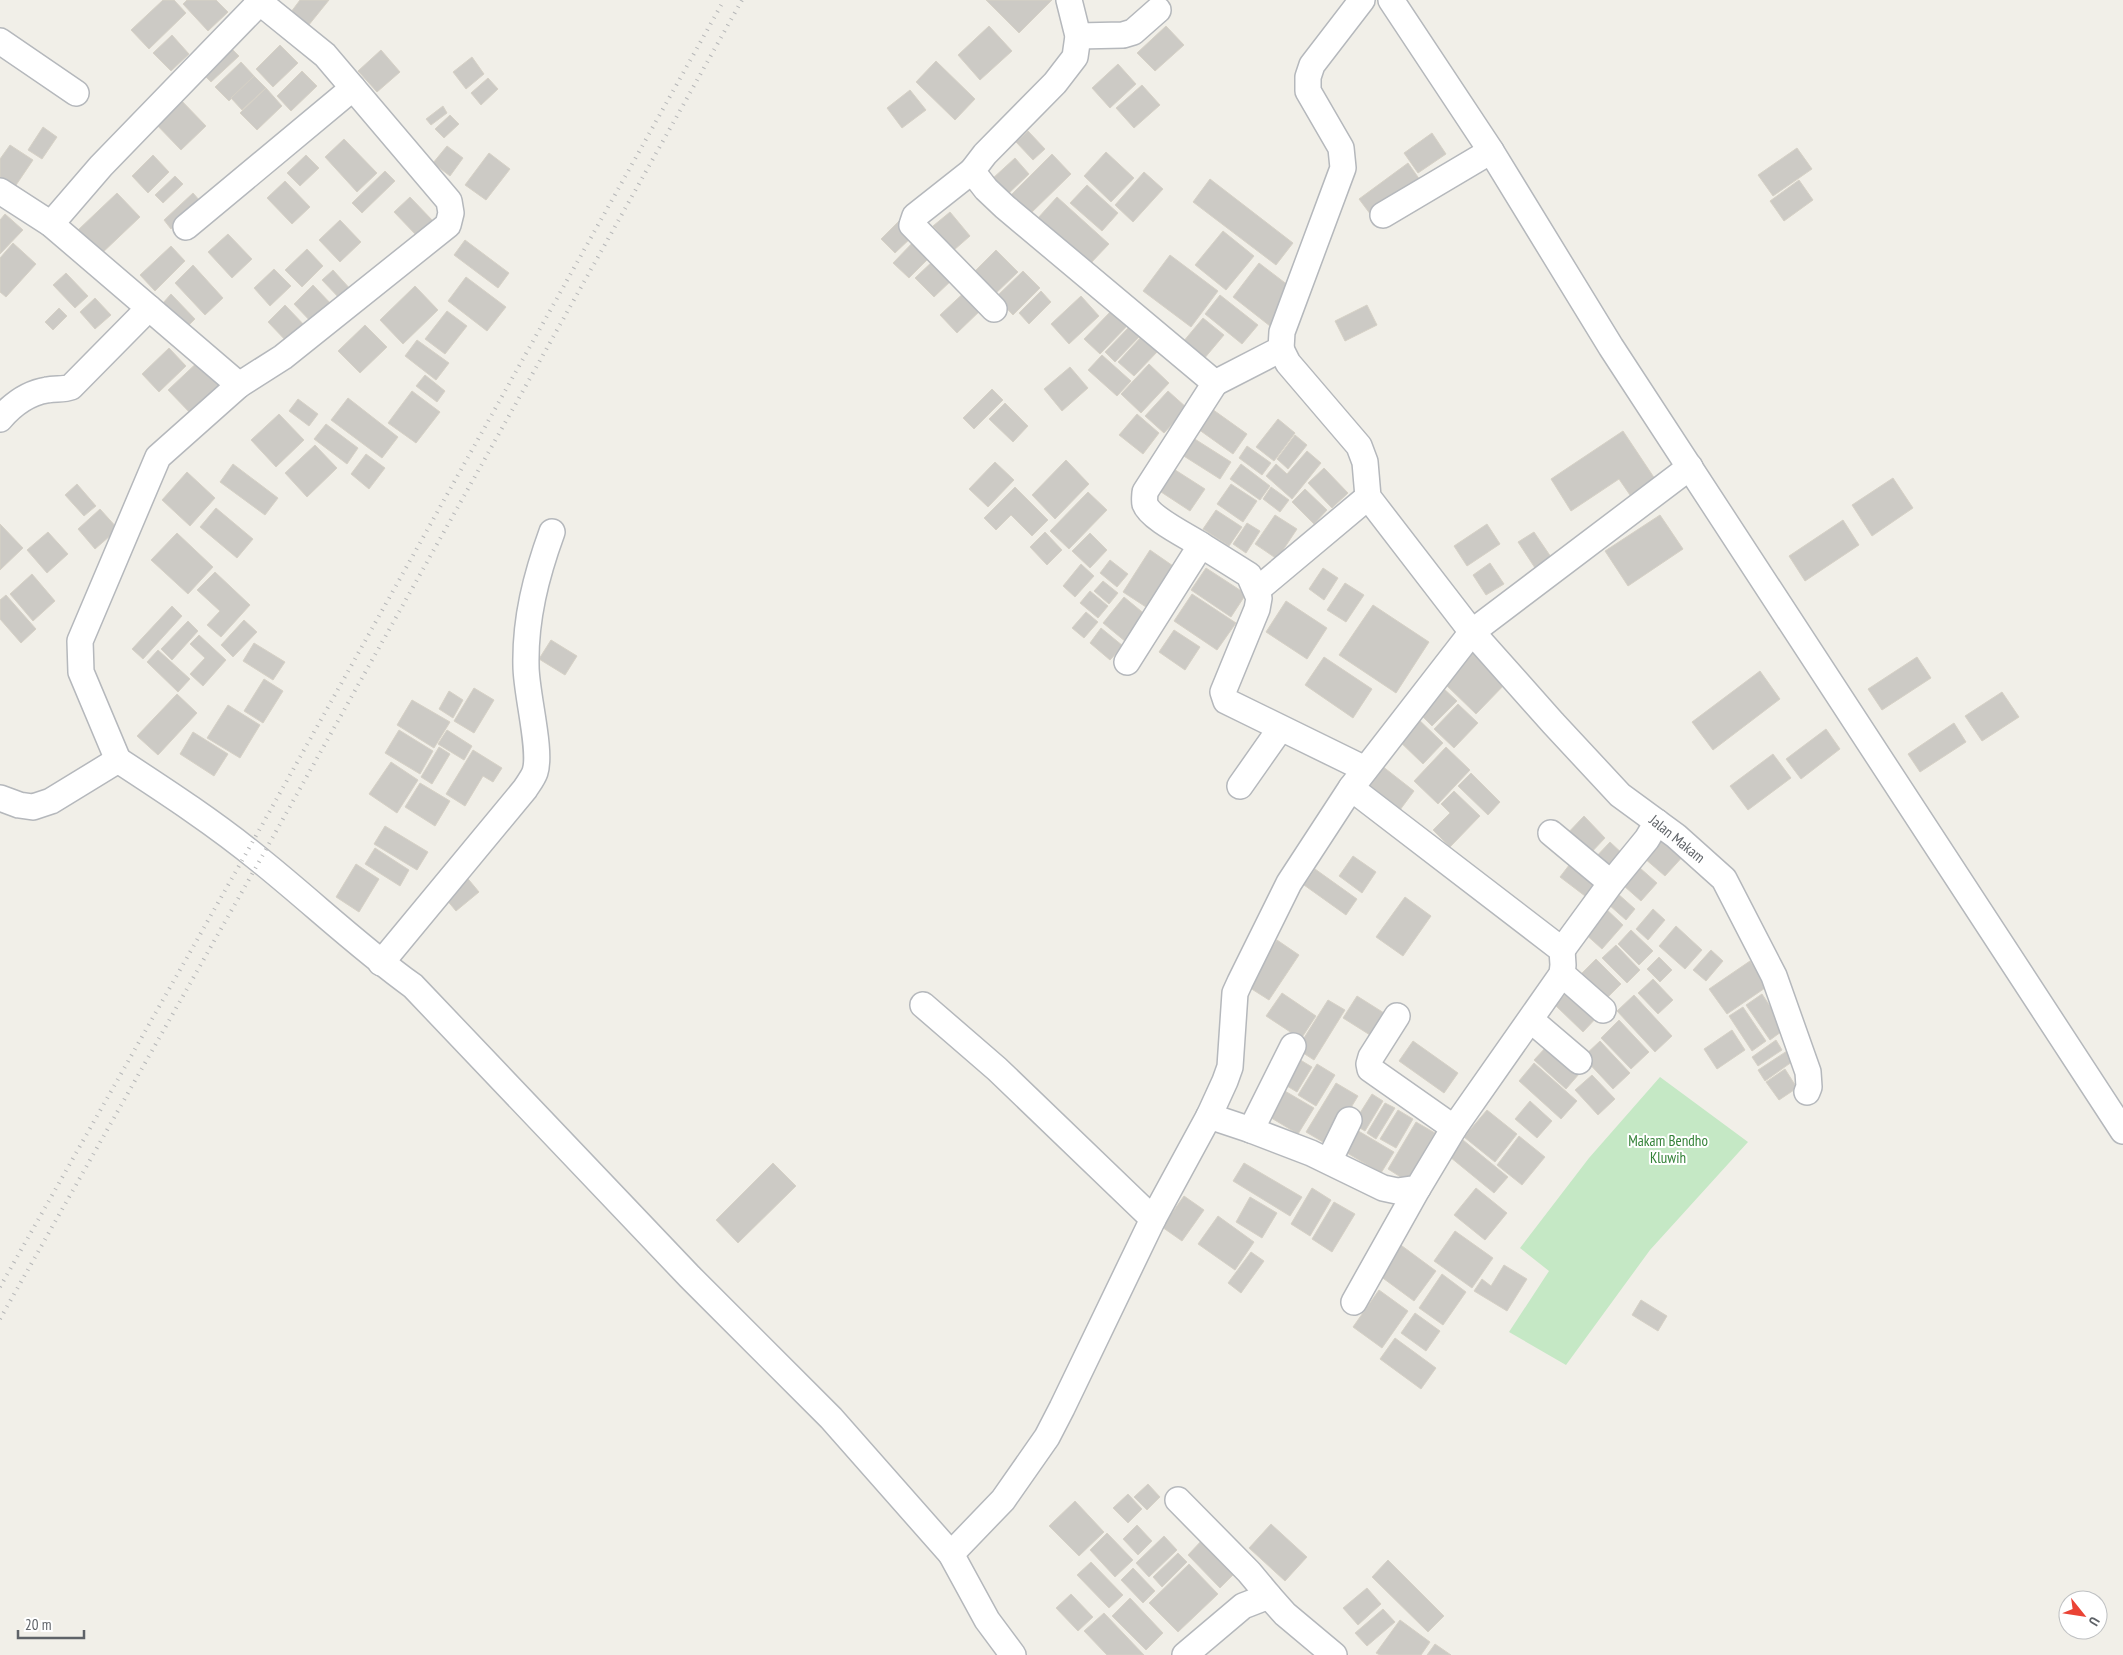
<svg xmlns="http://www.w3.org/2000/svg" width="2123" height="1655" font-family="'PT Sans Narrow',sans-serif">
  <rect width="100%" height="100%" fill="#f1efe8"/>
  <polygon fill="#c5e8c5" points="1660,1077 1748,1142 1650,1250 1566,1365 1509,1332 1549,1271 1520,1248 1589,1158"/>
  <g fill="#cccac5" stroke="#d6d1c6">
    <polygon points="163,0 174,0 186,13 149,49 131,30"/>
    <polygon points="187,0 216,0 228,12 208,31 183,4"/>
    <polygon points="300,0 329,0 308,26 291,12"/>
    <polygon points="986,0 1052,0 1019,33"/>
    <polygon points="989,26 1012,51 980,80 958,55"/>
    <polygon points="1166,26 1184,45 1155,71 1137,53"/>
    <polygon points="172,35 189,54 171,71 153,53"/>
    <polygon points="227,44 239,56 211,82 199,70"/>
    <polygon points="280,45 298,63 273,87 256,69"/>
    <polygon points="381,50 400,72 377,92 358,71"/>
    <polygon points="472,57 484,74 466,89 453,72"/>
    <polygon points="936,61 975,99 955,120 916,82"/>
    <polygon points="241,62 254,76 229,101 215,87"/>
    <polygon points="1118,64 1136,84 1110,108 1092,88"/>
    <polygon points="302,71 317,86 291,111 277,96"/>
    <polygon points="254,76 266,88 242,110 231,98"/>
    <polygon points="488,78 498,89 481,105 471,93"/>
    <polygon points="1142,85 1160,105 1134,128 1116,108"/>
    <polygon points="266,88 282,106 257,130 240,113"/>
    <polygon points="910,90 926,110 902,128 887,108"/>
    <polygon points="178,97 206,126 181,150 153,121"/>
    <polygon points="443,106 447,113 431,125 426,119"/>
    <polygon points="450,115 459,124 444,138 435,129"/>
    <polygon points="43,127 57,137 42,159 28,150"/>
    <polygon points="1028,131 1045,149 1033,160 1016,142"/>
    <polygon points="1432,133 1446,154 1418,173 1404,153"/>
    <polygon points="344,139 377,173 357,192 325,157"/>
    <polygon points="10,145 33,160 12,191 0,183 0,159"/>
    <polygon points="447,146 463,158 450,176 433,163"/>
    <polygon points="1797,148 1812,169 1773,196 1758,175"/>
    <polygon points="1106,152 1134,178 1111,202 1084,176"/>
    <polygon points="489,153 510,169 486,200 465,185"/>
    <polygon points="1052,154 1071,174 1029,215 1010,196"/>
    <polygon points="153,155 169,172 148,193 132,176"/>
    <polygon points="306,155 319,168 300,186 287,173"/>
    <polygon points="1015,158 1029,174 1007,195 992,179"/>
    <polygon points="1408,163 1420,180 1371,215 1359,199"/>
    <polygon points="385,171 395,181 362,213 352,203"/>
    <polygon points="1144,172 1163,189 1133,222 1115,205"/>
    <polygon points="175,176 183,184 163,203 155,195"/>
    <polygon points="1210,179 1293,243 1276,265 1193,202"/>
    <polygon points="1799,180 1813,200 1784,221 1770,201"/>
    <polygon points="285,181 310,207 292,224 267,198"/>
    <polygon points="1087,185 1118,213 1102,231 1070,203"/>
    <polygon points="117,193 140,217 100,255 77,231"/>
    <polygon points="193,193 200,201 171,229 164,220"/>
    <polygon points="410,197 433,221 417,236 394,212"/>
    <polygon points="1057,197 1109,244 1089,265 1038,218"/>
    <polygon points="950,212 970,236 954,250 933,226"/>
    <polygon points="5,214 23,230 0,254 0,220"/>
    <polygon points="340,220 361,242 340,262 319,240"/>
    <polygon points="899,221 914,235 895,253 881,239"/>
    <polygon points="1223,231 1254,256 1226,290 1195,265"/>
    <polygon points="228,234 252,259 232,278 208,252"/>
    <polygon points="918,237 934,253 909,278 893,263"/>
    <polygon points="465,240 509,273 498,288 454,255"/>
    <polygon points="13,243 36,264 6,297 0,292 0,258"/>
    <polygon points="171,246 185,261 155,291 140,275"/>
    <polygon points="307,249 323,266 302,287 285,270"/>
    <polygon points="996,250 1018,272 992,297 970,276"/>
    <polygon points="1170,255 1218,291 1191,327 1143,291"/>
    <polygon points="935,259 954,278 934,297 915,278"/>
    <polygon points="1259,263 1297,292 1270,326 1233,297"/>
    <polygon points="193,265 223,298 205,315 175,283"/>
    <polygon points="274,269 291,286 270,306 254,288"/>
    <polygon points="333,270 352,291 342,301 322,280"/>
    <polygon points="1023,271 1040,288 1013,315 996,297"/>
    <polygon points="66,273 88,296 75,308 53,285"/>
    <polygon points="466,277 506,307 487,331 448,301"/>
    <polygon points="313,285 333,306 314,325 294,304"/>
    <polygon points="415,286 438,310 403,344 380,320"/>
    <polygon points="969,288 985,306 957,333 940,315"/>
    <polygon points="1041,291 1051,302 1029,324 1019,313"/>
    <polygon points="171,294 195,319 186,328 163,303"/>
    <polygon points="1220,295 1258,325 1242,344 1205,314"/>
    <polygon points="1081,296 1099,316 1069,344 1051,324"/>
    <polygon points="95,298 111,315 95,329 80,312"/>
    <polygon points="285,305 307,328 290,345 268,322"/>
    <polygon points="1367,305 1377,325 1345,341 1335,321"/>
    <polygon points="59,308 67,316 53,330 45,322"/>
    <polygon points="1113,309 1129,324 1100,354 1084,339"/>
    <polygon points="447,311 467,326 445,354 425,339"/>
    <polygon points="1203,318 1224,335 1203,360 1183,342"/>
    <polygon points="365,325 387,347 360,373 338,351"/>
    <polygon points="1130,326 1140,336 1115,362 1105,352"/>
    <polygon points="1142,336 1157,352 1134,376 1118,362"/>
    <polygon points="417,340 449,363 436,380 405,356"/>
    <polygon points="169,348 186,366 159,392 142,374"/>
    <polygon points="1102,355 1131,381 1117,396 1088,370"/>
    <polygon points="202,358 227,384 193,416 168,390"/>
    <polygon points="1149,364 1169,383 1141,413 1121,394"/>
    <polygon points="1070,367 1088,388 1062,411 1044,389"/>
    <polygon points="425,375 445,391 437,402 416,386"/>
    <polygon points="992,389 1003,400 974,429 963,418"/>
    <polygon points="412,391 440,412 416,443 388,423"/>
    <polygon points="1168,391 1187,408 1164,433 1145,416"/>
    <polygon points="348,398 398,437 382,458 331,420"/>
    <polygon points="298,399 318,414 309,426 289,411"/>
    <polygon points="1005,403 1028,426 1013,442 989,419"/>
    <polygon points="1212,409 1247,434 1233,454 1198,429"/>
    <polygon points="279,414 304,440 276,467 251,440"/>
    <polygon points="1137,414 1159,433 1143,454 1119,435"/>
    <polygon points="1278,419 1295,433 1274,461 1256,447"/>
    <polygon points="326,424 358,448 347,464 314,439"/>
    <polygon points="1623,431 1655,479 1630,495 1619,479 1571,511 1551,479"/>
    <polygon points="1295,435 1307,445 1288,469 1277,459"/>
    <polygon points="1190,436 1231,462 1220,479 1179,453"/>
    <polygon points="315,445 337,468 307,497 285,473"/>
    <polygon points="1247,446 1271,463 1262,475 1239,458"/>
    <polygon points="1307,451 1321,463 1292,499 1266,476 1276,464 1287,474"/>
    <polygon points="366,454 385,468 369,489 351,474"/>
    <polygon points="1066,460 1089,484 1055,519 1032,495"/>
    <polygon points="995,462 1014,480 988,507 969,489"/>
    <polygon points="233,464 278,498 265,515 220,482"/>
    <polygon points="1241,464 1270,486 1260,500 1230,479"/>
    <polygon points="1169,466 1205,489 1190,511 1155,488"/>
    <polygon points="1324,468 1348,493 1332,508 1308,483"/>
    <polygon points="187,472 215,498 190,526 162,500"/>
    <polygon points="1893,478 1913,508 1872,536 1852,505"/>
    <polygon points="77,484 96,506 84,516 65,495"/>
    <polygon points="1231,484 1257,501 1243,522 1217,504"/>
    <polygon points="1015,487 1048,520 1032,536 1011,515 996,530 984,518"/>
    <polygon points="1271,487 1289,500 1280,512 1263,499"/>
    <polygon points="1305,489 1327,510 1314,524 1292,502"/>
    <polygon points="1088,492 1107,510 1069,549 1050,531"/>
    <polygon points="216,508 253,539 237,558 200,527"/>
    <polygon points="100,509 118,529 95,549 78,529"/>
    <polygon points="1216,510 1242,527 1229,546 1203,529"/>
    <polygon points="1275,515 1297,529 1277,559 1255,544"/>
    <polygon points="1660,515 1683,549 1628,586 1605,551"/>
    <polygon points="1843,520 1859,545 1805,581 1789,556"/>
    <polygon points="1247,523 1260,531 1246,553 1233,544"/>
    <polygon points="0,524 23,548 0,570"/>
    <polygon points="1487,524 1500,544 1467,566 1454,546"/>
    <polygon points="48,532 68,554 47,573 27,550"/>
    <polygon points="1045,532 1062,550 1047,565 1030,547"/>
    <polygon points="1534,532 1553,560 1537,571 1518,542"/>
    <polygon points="177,533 213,567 188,594 151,560"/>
    <polygon points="1090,533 1107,550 1090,568 1072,551"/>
    <polygon points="1150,550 1176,568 1149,609 1123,592"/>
    <polygon points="1110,560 1128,574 1117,587 1100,573"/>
    <polygon points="1490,563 1504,584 1486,595 1473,575"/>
    <polygon points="1081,564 1094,576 1075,597 1063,586"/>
    <polygon points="1206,568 1246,594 1231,617 1191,590"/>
    <polygon points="1323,568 1338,578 1324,600 1309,589"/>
    <polygon points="215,572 250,605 221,637 207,625 220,611 197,590"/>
    <polygon points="32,574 55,601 33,621 10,594"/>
    <polygon points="1103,581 1118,593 1109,604 1094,591"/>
    <polygon points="1345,583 1364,595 1346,622 1327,610"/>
    <polygon points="1090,591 1108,606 1098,618 1080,603"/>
    <polygon points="1192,594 1236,623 1217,650 1174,621"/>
    <polygon points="6,595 36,629 21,643 0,619 0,600"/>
    <polygon points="1124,597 1147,616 1126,642 1103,623"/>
    <polygon points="1286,601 1327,628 1307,659 1266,632"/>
    <polygon points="1373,605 1429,642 1396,693 1339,655"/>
    <polygon points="172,606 182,616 143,659 132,649"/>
    <polygon points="1086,612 1098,622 1084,638 1072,628"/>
    <polygon points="244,620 257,632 233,657 221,645"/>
    <polygon points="188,621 198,631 172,660 161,649"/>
    <polygon points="1101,628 1123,646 1110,660 1090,643"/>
    <polygon points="1174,630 1200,647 1185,670 1159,652"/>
    <polygon points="199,635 226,660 203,686 190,674 205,658 190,644"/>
    <polygon points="551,640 577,656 565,675 539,659"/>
    <polygon points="254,643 285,662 273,680 243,661"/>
    <polygon points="1474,649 1507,682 1476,714 1443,682"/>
    <polygon points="158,650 190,679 178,692 147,662"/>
    <polygon points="1324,657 1372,689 1353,718 1305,685"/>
    <polygon points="1917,657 1931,678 1882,710 1868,689"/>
    <polygon points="1760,671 1780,699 1713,750 1692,722"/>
    <polygon points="264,679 283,691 263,723 244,711"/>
    <polygon points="1442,687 1457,701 1432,726 1418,712"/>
    <polygon points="474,688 494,700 474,733 454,721"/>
    <polygon points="449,691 463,700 453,718 439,709"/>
    <polygon points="2002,692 2019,717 1982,741 1965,716"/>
    <polygon points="177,694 197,713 158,755 137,736"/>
    <polygon points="412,700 450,722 434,748 397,725"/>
    <polygon points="1458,704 1478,723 1454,748 1434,729"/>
    <polygon points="228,705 260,725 240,758 207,738"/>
    <polygon points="1414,715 1443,743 1423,764 1394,736"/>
    <polygon points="1954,723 1966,742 1920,772 1908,754"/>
    <polygon points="1826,729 1840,749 1801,779 1786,759"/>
    <polygon points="399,730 433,751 420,774 385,753"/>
    <polygon points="447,730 472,746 464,760 438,744"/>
    <polygon points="193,732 228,754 214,776 180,754"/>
    <polygon points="439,747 450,754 432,784 421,777"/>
    <polygon points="1446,747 1470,770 1438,804 1414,781"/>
    <polygon points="473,750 502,768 493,782 483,776 465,806 446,794"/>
    <polygon points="1773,754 1791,778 1748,810 1730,786"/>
    <polygon points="391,762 418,780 397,813 369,794"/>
    <polygon points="1377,762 1414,791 1397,814 1358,784"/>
    <polygon points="1471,773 1500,802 1488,815 1458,786"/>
    <polygon points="420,783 450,801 435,826 405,807"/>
    <polygon points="1454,791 1480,816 1450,847 1433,830 1450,813 1441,804"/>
    <polygon points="1584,816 1605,838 1587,857 1565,836"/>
    <polygon points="385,826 428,852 417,870 374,844"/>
    <polygon points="1664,835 1685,854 1665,876 1644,858"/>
    <polygon points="1610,842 1626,857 1611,874 1594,859"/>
    <polygon points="375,848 409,870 400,886 365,864"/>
    <polygon points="1353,856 1376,872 1362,893 1339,876"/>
    <polygon points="1573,860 1602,882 1589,899 1560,877"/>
    <polygon points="356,864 379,879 359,912 336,897"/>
    <polygon points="1640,868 1657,883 1641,901 1624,886"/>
    <polygon points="1315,869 1357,899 1346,915 1304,885"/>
    <polygon points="464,874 479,892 456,911 441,893"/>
    <polygon points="1617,893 1635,909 1626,920 1608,904"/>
    <polygon points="1405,897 1431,916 1403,956 1376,937"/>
    <polygon points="1603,906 1623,925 1602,949 1582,931"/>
    <polygon points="1653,909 1665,920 1648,940 1636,929"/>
    <polygon points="1676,926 1702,950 1685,969 1659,946"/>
    <polygon points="1631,930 1653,951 1639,965 1618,944"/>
    <polygon points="1277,940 1299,955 1269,1000 1247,986"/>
    <polygon points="1616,945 1640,970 1627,983 1602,958"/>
    <polygon points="1711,950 1723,961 1706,981 1693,970"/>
    <polygon points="1659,957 1672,970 1660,982 1647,969"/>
    <polygon points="1596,959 1621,984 1602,1003 1578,977"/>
    <polygon points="1750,961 1768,986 1727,1014 1709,989"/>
    <polygon points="1653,979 1673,1000 1658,1014 1638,993"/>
    <polygon points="1570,989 1598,1016 1583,1032 1555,1005"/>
    <polygon points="1282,993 1316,1016 1301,1039 1266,1016"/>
    <polygon points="1762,994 1785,1029 1770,1040 1746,1005"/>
    <polygon points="1634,995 1672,1036 1655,1052 1617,1011"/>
    <polygon points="1357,996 1384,1013 1370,1035 1343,1018"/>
    <polygon points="1328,1000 1345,1010 1314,1060 1297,1049"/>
    <polygon points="1743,1007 1766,1041 1752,1051 1729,1016"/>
    <polygon points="1619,1020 1649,1052 1631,1069 1601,1038"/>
    <polygon points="1732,1030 1745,1050 1717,1069 1704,1049"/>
    <polygon points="1776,1040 1782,1050 1758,1066 1752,1057"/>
    <polygon points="1413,1041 1458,1073 1444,1093 1399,1061"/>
    <polygon points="1600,1041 1630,1073 1613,1089 1583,1057"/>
    <polygon points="1547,1046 1579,1074 1566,1089 1534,1060"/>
    <polygon points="1790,1049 1796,1059 1765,1081 1758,1070"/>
    <polygon points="1297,1058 1312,1067 1297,1092 1282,1083"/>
    <polygon points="1534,1063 1577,1101 1561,1119 1519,1081"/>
    <polygon points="1317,1064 1335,1075 1316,1106 1298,1095"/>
    <polygon points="1785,1069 1797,1088 1779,1100 1766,1082"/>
    <polygon points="1592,1075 1615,1099 1598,1115 1575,1090"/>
    <polygon points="1336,1083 1358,1096 1328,1145 1306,1132"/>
    <polygon points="1278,1087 1314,1108 1298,1134 1263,1113"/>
    <polygon points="1372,1094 1383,1101 1365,1131 1353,1124"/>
    <polygon points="1530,1101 1552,1121 1537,1138 1515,1119"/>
    <polygon points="1385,1103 1395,1108 1376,1139 1367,1133"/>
    <polygon points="1398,1110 1413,1119 1396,1148 1380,1139"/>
    <polygon points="1487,1110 1517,1134 1495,1162 1464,1137"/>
    <polygon points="1416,1122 1435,1133 1407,1181 1388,1169"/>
    <polygon points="1350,1126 1394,1152 1381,1173 1337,1147"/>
    <polygon points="1519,1136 1545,1157 1522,1185 1497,1165"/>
    <polygon points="1463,1140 1508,1177 1494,1193 1450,1157"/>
    <polygon points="773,1163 796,1186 738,1243 716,1220"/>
    <polygon points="1244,1163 1302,1197 1290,1216 1233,1181"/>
    <polygon points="1312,1188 1331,1200 1310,1236 1291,1224"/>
    <polygon points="1476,1188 1507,1213 1485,1240 1454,1215"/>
    <polygon points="1184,1196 1204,1210 1182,1241 1162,1227"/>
    <polygon points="1250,1197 1277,1213 1262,1238 1236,1222"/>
    <polygon points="1334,1202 1355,1214 1332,1252 1312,1239"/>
    <polygon points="1218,1216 1254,1242 1235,1270 1198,1244"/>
    <polygon points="1455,1231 1493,1258 1472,1288 1434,1261"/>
    <polygon points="1398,1243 1436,1271 1414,1301 1376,1273"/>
    <polygon points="1251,1252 1264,1261 1241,1293 1228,1283"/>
    <polygon points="1504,1265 1527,1279 1507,1311 1474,1291 1482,1279 1491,1286"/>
    <polygon points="1442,1274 1466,1292 1443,1325 1419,1308"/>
    <polygon points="1379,1290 1408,1311 1382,1348 1353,1327"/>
    <polygon points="1641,1300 1667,1316 1658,1331 1632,1315"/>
    <polygon points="1415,1313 1440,1331 1426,1351 1401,1333"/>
    <polygon points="1395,1338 1436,1368 1421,1389 1380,1359"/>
    <polygon points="1148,1484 1160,1497 1147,1510 1134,1497"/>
    <polygon points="1128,1494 1142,1509 1128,1523 1113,1508"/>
    <polygon points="1075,1501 1104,1532 1079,1556 1049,1526"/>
    <polygon points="1271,1524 1307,1557 1285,1581 1249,1548"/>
    <polygon points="1137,1525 1152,1541 1138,1555 1123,1539"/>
    <polygon points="1107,1533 1133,1560 1115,1577 1090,1550"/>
    <polygon points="1164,1536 1177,1550 1149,1577 1136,1563"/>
    <polygon points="1204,1538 1236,1572 1220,1588 1188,1555"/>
    <polygon points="1178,1553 1187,1562 1162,1587 1153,1577"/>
    <polygon points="1388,1560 1444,1616 1428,1632 1372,1577"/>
    <polygon points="1091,1562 1123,1595 1109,1608 1077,1575"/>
    <polygon points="1189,1564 1218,1594 1178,1632 1149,1603"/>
    <polygon points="1133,1568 1155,1591 1143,1603 1121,1580"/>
    <polygon points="1367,1588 1381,1604 1358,1625 1343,1608"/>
    <polygon points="1071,1594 1093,1617 1078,1631 1056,1608"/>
    <polygon points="1130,1598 1163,1633 1146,1650 1112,1616"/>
    <polygon points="1383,1609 1395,1622 1367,1646 1355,1633"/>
    <polygon points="1104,1613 1144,1655 1107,1655 1084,1631"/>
    <polygon points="1400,1620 1430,1642 1421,1655 1380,1655 1376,1653"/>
    <polygon points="1435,1644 1451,1655 1427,1655"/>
  </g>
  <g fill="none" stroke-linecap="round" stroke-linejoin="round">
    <defs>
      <g id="street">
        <path d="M1069 0 1078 36 1075 57 1055 83 985 154 972 171 986 189 1005 207 1215 383 1145 492C1145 495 1144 500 1145 504 1150 518 1187 536 1201 545L1127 662"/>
        <polyline points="1391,0 1491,151 1611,347 2123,1131"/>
        <polyline points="1078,36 1123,35 1133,32 1158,10"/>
        <polyline points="0,41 76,93"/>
        <polyline points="972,171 915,216 912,225 994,309"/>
        <polyline points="0,191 51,224 239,385"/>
        <polyline points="1383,215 1491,151"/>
        <polyline points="51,224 101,166 260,2"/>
        <polyline points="186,227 353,88"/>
        <polyline points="1281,349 1288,363 1359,446 1365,462 1368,497 1472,632 1553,723 1620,795 1676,836 1724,879 1774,976 1808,1072 1809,1087 1807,1092"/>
        <polyline points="1215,383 1281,349 1282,332 1343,168 1341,148 1308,91 1308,77 1312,65 1362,0"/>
        <path d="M0 419C12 405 28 393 47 390 55 388 63 390 71 387L149 308"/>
        <polyline points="1201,545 1249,575 1259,598 1257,609 1223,692 1226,701 1365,769"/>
        <polyline points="1257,590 1368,497"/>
        <polyline points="118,760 81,672 80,641 158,457 239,385 283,357 448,225 451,213 449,201 325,55 257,0"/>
        <polyline points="1240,786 1280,729"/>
        <path d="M0 798 19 805 33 807 51 801 118 760C167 792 216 824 261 861 312 902 360 948 413 986L690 1277 831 1418 951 1554 987 1620 1013 1655"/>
        <polyline points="1551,833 1611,883"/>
        <polyline points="1562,950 1611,883 1647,839 1657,822"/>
        <path d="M381 963 525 789C528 784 533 778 535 772 542 751 526 693 526 666 525 619 536 576 552 532"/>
        <polyline points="1562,974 1603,1010"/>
        <polyline points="923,1005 997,1069 1153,1219"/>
        <polyline points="1397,1016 1371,1057 1369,1064 1370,1069 1454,1128"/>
        <polyline points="1531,1020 1579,1061"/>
        <polyline points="1209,1116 1251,1130 1311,1153 1383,1188 1397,1191 1418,1188 1454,1128 1562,974 1563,965 1562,950 1351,788"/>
        <polyline points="1251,1130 1293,1046"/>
        <polyline points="1329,1161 1349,1120"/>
        <polyline points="1354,1302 1418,1188"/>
        <polyline points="1178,1500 1249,1572 1269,1596"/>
        <polyline points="951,1554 1003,1500 1047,1437 1062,1408 1153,1219 1209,1116 1225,1081 1230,1067 1235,993 1240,982 1289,883 1351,788 1472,632 1690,467"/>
        <polyline points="1185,1655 1243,1606 1269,1596 1285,1614 1334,1655"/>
      </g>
    </defs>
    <use href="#street" stroke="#b5b8bc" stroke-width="28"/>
    <use href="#street" stroke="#fff" stroke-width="25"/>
    <g stroke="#b6b7b8" stroke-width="4" stroke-dasharray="1 6" stroke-linecap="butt">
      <polyline points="0,1287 248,850 724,0"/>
      <polyline points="0,1319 260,860 742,0"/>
    </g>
  </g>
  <g text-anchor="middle" stroke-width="4" stroke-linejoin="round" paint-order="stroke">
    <g font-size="15" fill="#5f6368" stroke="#fff">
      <text transform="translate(1677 839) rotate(39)" y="5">Jalan Makam</text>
    </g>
    <g font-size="15" fill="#348238" stroke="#fff">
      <text x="1668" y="1146">Makam Bendho<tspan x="1668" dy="17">Kluwih</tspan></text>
    </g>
  </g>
  <g transform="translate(2083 1615) rotate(120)"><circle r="24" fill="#ffffff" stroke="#bfc1c3"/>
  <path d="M0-4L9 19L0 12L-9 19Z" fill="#ea4335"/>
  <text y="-8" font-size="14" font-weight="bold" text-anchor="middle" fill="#5f6368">U</text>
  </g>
  <path d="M18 1630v8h66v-8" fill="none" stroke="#5f6368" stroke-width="2.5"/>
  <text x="25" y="1630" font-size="15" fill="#5f6368" stroke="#ffffff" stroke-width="4" paint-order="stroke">20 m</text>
</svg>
